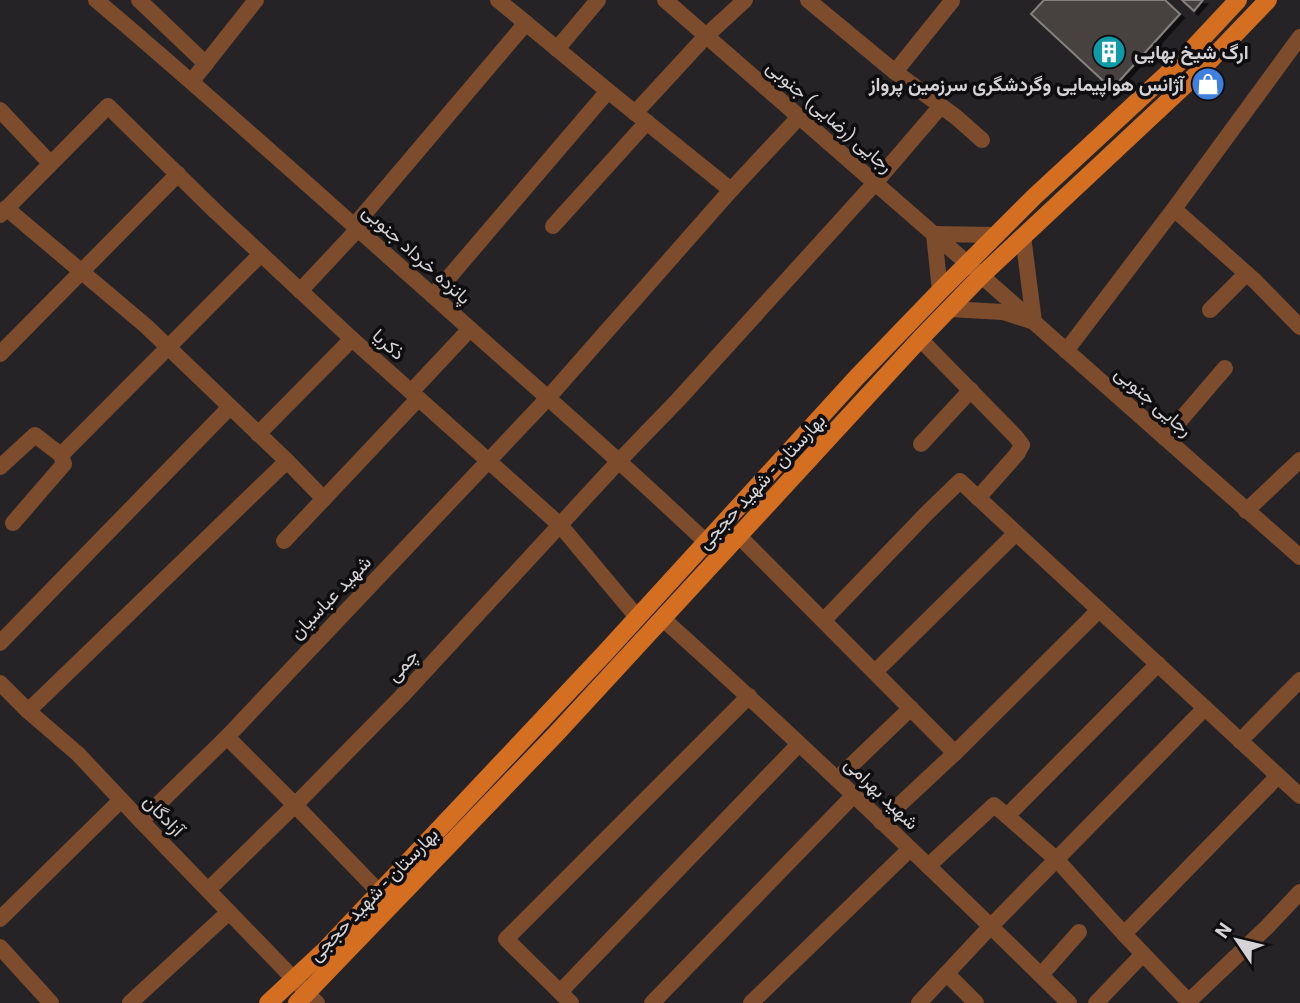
<svg xmlns="http://www.w3.org/2000/svg" width="1300" height="1003" font-family="Roboto,Vazirmatn,sans-serif">
  <defs>
    <filter id="shadow"><feDropShadow dx="4" dy="4" stdDeviation="0" flood-color="#0009"/></filter>
  </defs>
  <rect width="100%" height="100%" fill="#262327"/>
  <g fill="#474240" stroke="#857f7d" stroke-width="2" filter="url(#shadow)">
    <polygon points="1044,0 1165,0 1180,14 1112,89 1031,14"/>
    <polygon points="1182,0 1203,0 1194,11"/>
  </g>
  <g fill="none" stroke-linecap="round" stroke-linejoin="round">
    <g stroke="#7d4c2c" stroke-width="16">
      <path d="M96 0C210 96 320 196 431 294 523 377 617 457 707 543"/>
      <polyline points="139,0 206,64"/>
      <polyline points="498,0 608,91 731,190"/>
      <polyline points="665,0 967,263 1300,557"/>
      <polyline points="808,0 895,72 956,117 982,140"/>
      <polyline points="557,49 598,0"/>
      <polyline points="895,72 952,1"/>
      <polyline points="192,81 256,0"/>
      <polyline points="0,110 50,163"/>
      <polyline points="635,113 706,36 745,0"/>
      <polyline points="6,208 146,326 287,461 324,499"/>
      <polyline points="1174,209 1255,281 1300,327"/>
      <polyline points="0,215 108,106 215,211 352,339 560,525 637,617"/>
      <polyline points="354,226 526,23"/>
      <polyline points="553,226 647,122"/>
      <polyline points="300,291 358,229"/>
      <polyline points="940,291 934,234 995,235"/>
      <polyline points="433,296 608,91"/>
      <polyline points="949,309 1003,312 1034,322 1023,236"/>
      <polyline points="1210,310 1246,274"/>
      <polyline points="920,339 1016,437 1022,445 1017,454 978,498"/>
      <polyline points="1066,351 1174,209 1300,37"/>
      <polyline points="0,354 178,174"/>
      <polyline points="411,392 470,329"/>
      <polyline points="258,434 352,339"/>
      <polyline points="1165,438 1225,368"/>
      <polyline points="921,444 971,390"/>
      <polyline points="0,467 35,435 61,455 261,254"/>
      <polyline points="1246,511 1300,460"/>
      <polyline points="13,523 64,464 61,455"/>
      <polyline points="739,536 955,753"/>
      <polyline points="284,541 418,399"/>
      <path d="M662 618C801 743 936 872 1069 1003"/>
      <polyline points="824,620 927,513 960,481 1300,796"/>
      <polyline points="0,643 230,407"/>
      <polyline points="875,672 1016,533"/>
      <polyline points="0,683 28,711 78,754 141,821 317,1003"/>
      <polyline points="28,711 287,461"/>
      <polyline points="227,737 295,805 379,892"/>
      <polyline points="1240,741 1300,680"/>
      <polyline points="837,779 911,708"/>
      <polyline points="1007,816 1057,860 1124,934 1190,1003"/>
      <polyline points="141,821 227,737 547,399 731,190 799,117"/>
      <polyline points="881,822 955,753 1099,610"/>
      <polyline points="928,866 994,805 1007,816 1158,664"/>
      <polyline points="208,890 295,805 401,697 619,461 678,400 875,183 941,106"/>
      <polyline points="0,919 121,800"/>
      <polyline points="1124,934 1278,776"/>
      <polyline points="0,947 51,1003"/>
      <polyline points="947,974 976,1003"/>
      <polyline points="1041,975 1079,932"/>
      <polyline points="560,992 799,744"/>
      <polyline points="130,1003 229,912"/>
      <polyline points="571,1003 506,939 749,696"/>
      <polyline points="652,1003 854,795"/>
      <polyline points="751,1003 910,849"/>
      <polyline points="919,1003 990,927 1205,708"/>
      <polyline points="1096,1003 1143,954"/>
      <polyline points="1187,1003 1267,927 1300,892"/>
    </g>
    <g stroke="#d46f21" stroke-width="18">
      <polyline points="268,1003 326,949 604,654 857,377 940,291 1035,196 1182,60 1238,0"/>
      <polyline points="297,1003 556,734 920,339 981,276 1197,74 1268,0"/>
    </g>
  </g>
  <defs>
    <symbol id="building-disc" viewBox="-11 -11 22 22"><circle r="9.5" fill="#0f9aa8" stroke="#0e0d0f"/><path d="M-4-6H4V6H1V3H-1V6H-4ZM-2.5-4.3h1.7v1.8h-1.7ZM.8-4.3h1.7v1.8H.8ZM-2.5-1h1.7V.8h-1.7ZM.8-1h1.7V.8H.8Z" fill="#fff"/></symbol>
    <symbol id="shop-disc" viewBox="-11 -11 22 22"><circle r="9.5" fill="#3f7fe0" stroke="#0e0d0f"/><path d="M-5-2.5h2.3a2.7 3.5 0 0 1 5.4 0H5L5.5 6h-11ZM-1.5-2.5h3a1.5 2.3 0 0 0-3 0Z" fill="#fff"/></symbol>
  </defs>
  <g fill-rule="evenodd">
    <use href="#building-disc" x="1090" y="33" width="38" height="38"/>
    <use href="#shop-disc" x="1189" y="65" width="38" height="38"/>
  </g>
  <g text-anchor="middle" stroke-width="7" stroke-linejoin="round" paint-order="stroke">
    <g font-size="19" font-weight="bold" fill="#d5d3d6" stroke="#0e0d0f" text-anchor="start">
      <text x="1134" y="59">ارگ شیخ بهایی</text>
      <text x="1184" y="91" text-anchor="end">آژانس هواپیمایی و‌گردشگری سرزمین پرواز</text>
    </g>
    <g font-size="19" fill="#d5d3d6" stroke="#0e0d0f">
      <text transform="translate(830 116) rotate(41)" y="7">رجایی (رضایی) جنوبی</text>
      <text transform="translate(417 254) rotate(42)" y="7">پانزده خرداد جنوبی</text>
      <text transform="translate(389 344) rotate(42)" y="7">ذکریا</text>
      <text transform="translate(1154 401) rotate(41)" y="7">رجایی جنوبی</text>
      <text transform="translate(761 481) rotate(-47)" y="7">بهارستان - شهید حججی</text>
      <text transform="translate(330 597) rotate(-46)" y="7">شهید عباسیان</text>
      <text transform="translate(402 665) rotate(-47)" y="7">چمی</text>
      <text transform="translate(882 793) rotate(44)" y="7">شهید بهرامی</text>
      <text transform="translate(164 815) rotate(46)" y="7">آزادگان</text>
      <text transform="translate(373 894) rotate(-46)" y="7">بهارستان - شهید حججی</text>
    </g>
  </g>
  <g transform="translate(1237 940) rotate(305)" stroke="#0e0d0f" stroke-width="5" paint-order="stroke">
  <path d="M0-5L12 26L0 18L-12 26Z" fill="#d5d3d6"/>
  <text y="-10" font-size="19" font-weight="bold" text-anchor="middle" fill="#d5d3d6">N</text>
  </g>
</svg>
